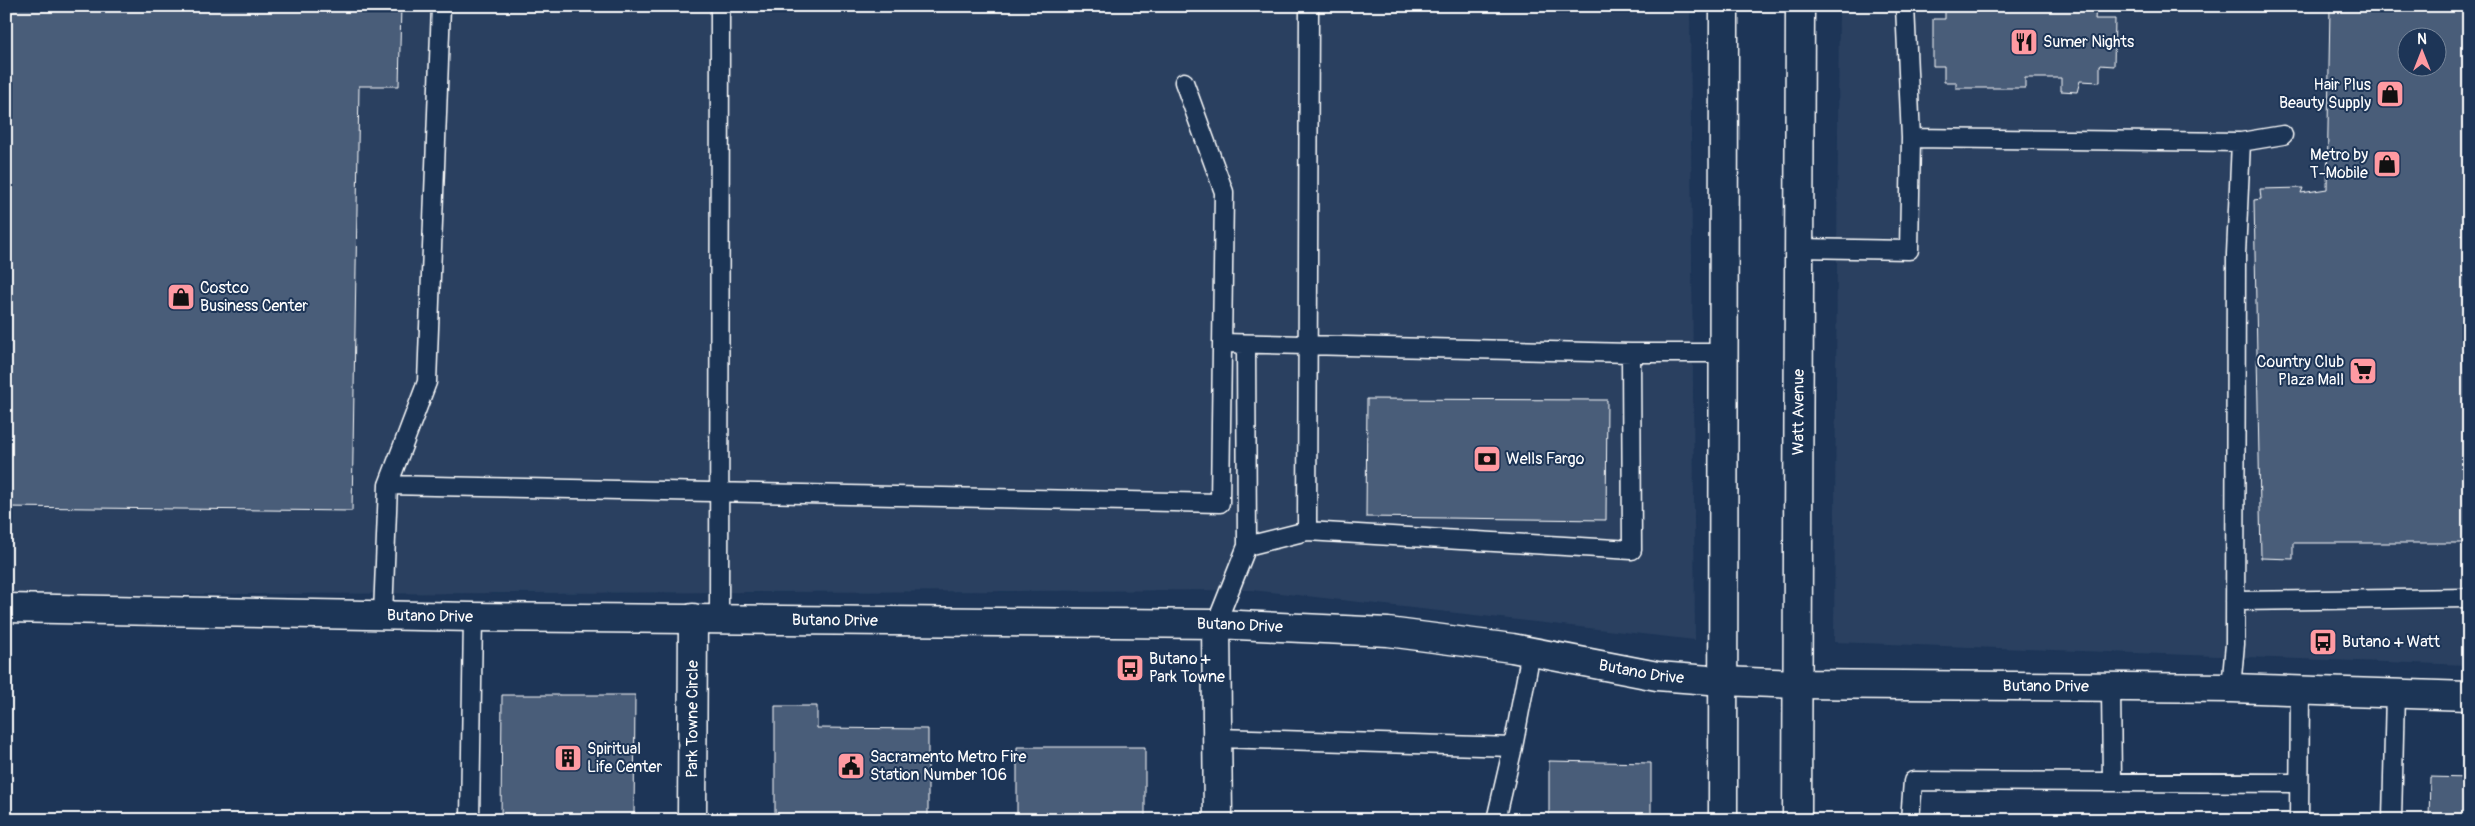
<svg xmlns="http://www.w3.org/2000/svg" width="2475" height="826" viewBox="0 0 2475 826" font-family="Pangolin,sans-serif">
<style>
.built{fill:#2a4161;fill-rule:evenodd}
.building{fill:#4a5d79;stroke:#fff;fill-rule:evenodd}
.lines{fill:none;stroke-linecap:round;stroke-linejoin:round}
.lane-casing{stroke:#fff;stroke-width:21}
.street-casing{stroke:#fff;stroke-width:31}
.secondary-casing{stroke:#fff;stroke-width:31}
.primary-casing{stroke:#fff;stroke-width:31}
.lane{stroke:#1d3557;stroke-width:18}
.street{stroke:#1d3557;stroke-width:28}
.secondary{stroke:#1d3557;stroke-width:28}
.primary{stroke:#1d3557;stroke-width:28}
.labels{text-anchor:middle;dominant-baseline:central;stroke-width:4;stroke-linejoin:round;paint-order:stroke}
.poi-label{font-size:16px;fill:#fff;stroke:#1d3557;text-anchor:start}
.street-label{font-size:16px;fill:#fff;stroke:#1d3557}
</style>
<rect width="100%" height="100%" fill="#1d3557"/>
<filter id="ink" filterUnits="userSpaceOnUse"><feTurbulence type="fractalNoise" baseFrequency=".02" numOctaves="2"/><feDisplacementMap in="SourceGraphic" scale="10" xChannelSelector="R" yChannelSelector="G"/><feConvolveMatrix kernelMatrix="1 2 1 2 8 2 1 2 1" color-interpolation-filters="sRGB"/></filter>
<g filter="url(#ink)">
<path class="built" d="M 6,6 L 1690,6 L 1695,640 L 1252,590 L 6,595 Z
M 1839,6 L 2469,6 L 2469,665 L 1834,642 ZM 2408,38 L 2438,38 L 2438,68 L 2408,68 Z"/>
<path class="building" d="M 6,6 L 401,6 L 399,86 L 359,86 L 352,511 L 6,507 Z
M 1945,6 L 2096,6 L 2095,19 L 2115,19 L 2114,66 L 2100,65 L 2100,82 L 2080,81 L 2077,92 L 2061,91 L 2061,78 L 2025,78 L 2025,88 L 1956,88 L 1956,82 L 1944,82 L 1944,66 L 1933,66 L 1933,19 L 1945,19 Z
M 2330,6 L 2469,6 L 2469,543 L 2293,543 L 2293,559 L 2261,558 L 2254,200 L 2261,199 L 2260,189 L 2303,188 L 2301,193 L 2327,189 ZM 2408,38 L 2438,38 L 2438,68 L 2408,68 Z
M 1367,399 L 1607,400 L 1606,520 L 1366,517 Z
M 502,695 L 635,695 L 634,820 L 501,820 Z
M 775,706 L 817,706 L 817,728 L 928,729 L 928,820 L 775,820 Z
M 1017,747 L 1145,747 L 1145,820 L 1017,820 Z
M 1549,761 L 1651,763 L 1651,820 L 1549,820 Z
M 2430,777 L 2469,778 L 2469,820 L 2429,820 Z"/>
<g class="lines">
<defs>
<path id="lane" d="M 1911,138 L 2241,142
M 1799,248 L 1909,250 L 1911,138 L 1905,6
M 1222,343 L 1631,353 L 1724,353
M 1246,344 L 1247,546
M 388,485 L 427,382 L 441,6
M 1307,531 L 1309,6
M 2235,601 L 2469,598
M 383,615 L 388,485 L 1220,503 L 1224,192 L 1184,82
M 719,618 L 720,6
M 1216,624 L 1247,546 L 1307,531 L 1632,550 L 1631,353
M 2111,688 L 2112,782
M 2231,688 L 2235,644 L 2236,254 L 2241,142 L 2283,135
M 1217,738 L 1513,747
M 470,820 L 473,617
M 1496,820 L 1513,747 L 1531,652
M 1910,820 L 1913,781 L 2299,783
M 2299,820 L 2300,692
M 2392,820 L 2395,693"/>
<g id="street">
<path d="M 1216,624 L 1218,820"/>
<path id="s1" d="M 692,820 L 693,618"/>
</g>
<g id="secondary">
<path id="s2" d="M 6,608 L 473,617 L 1216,624 L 1388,632 L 1512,648 L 1657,676 L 1723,681 L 1797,684 L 2231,688 L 2469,696"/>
</g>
<g id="primary">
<path d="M 1723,820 L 1724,6"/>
<path id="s3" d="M 1797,820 L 1800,6"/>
</g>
</defs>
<use href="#lane" class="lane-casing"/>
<use href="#street" class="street-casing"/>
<use href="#secondary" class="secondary-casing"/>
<use href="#primary" class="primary-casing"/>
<use href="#lane" class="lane"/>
<use href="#street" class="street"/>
<use href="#secondary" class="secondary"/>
<use href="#primary" class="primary"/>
</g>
</g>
<defs>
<symbol id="restaurant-square" viewBox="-11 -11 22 22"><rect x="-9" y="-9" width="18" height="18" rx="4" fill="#ff9aa2" stroke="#1d3557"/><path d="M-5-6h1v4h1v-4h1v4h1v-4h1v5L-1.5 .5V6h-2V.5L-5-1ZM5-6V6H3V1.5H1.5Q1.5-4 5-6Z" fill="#111"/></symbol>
<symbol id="shop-square" viewBox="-11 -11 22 22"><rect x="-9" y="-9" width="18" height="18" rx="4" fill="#ff9aa2" stroke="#1d3557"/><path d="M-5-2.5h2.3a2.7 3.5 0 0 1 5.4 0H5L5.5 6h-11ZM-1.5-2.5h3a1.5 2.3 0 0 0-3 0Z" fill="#111"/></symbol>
<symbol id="supermarket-square" viewBox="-11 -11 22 22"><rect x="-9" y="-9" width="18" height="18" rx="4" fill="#ff9aa2" stroke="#1d3557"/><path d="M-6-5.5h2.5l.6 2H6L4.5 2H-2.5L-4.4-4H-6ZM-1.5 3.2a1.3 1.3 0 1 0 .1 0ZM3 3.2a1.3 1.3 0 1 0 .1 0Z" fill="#111"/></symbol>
<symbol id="bank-square" viewBox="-11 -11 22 22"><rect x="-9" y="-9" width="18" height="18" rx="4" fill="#ff9aa2" stroke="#1d3557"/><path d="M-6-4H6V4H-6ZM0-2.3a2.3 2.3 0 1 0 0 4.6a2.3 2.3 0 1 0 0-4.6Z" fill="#111"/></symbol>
<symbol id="bus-square" viewBox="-11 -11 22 22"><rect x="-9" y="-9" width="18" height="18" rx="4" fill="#ff9aa2" stroke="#1d3557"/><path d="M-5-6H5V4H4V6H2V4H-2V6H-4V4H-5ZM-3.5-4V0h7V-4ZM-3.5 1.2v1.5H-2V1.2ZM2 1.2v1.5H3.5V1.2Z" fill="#111"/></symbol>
<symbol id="building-square" viewBox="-11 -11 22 22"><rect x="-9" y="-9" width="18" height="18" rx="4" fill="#ff9aa2" stroke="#1d3557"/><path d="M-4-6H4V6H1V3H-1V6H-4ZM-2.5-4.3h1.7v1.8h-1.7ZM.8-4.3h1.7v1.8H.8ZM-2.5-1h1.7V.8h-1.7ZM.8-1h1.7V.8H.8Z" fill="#111"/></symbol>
<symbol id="civic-square" viewBox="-11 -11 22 22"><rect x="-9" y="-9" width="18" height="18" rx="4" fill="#ff9aa2" stroke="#1d3557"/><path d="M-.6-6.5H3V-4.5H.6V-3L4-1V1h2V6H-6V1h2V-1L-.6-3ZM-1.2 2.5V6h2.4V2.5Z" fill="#111"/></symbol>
</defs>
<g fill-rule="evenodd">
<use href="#restaurant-square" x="2008" y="26" width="32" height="32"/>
<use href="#shop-square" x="2374" y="78" width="32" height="32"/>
<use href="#shop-square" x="2371" y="148" width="32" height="32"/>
<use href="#shop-square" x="165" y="281" width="32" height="32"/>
<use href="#supermarket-square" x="2347" y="355" width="32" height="32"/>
<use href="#bank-square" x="1471" y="443" width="32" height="32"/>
<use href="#bus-square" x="2307" y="626" width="32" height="32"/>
<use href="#bus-square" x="1114" y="652" width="32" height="32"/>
<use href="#building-square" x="552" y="742" width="32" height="32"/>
<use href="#civic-square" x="835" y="750" width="32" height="32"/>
</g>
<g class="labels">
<g class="poi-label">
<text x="2043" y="42">Sumer Nights</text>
<text x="2371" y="85" text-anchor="end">Hair Plus<tspan x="2371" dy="18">Beauty Supply</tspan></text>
<text x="2368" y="155" text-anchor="end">Metro by<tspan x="2368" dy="18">T-Mobile</tspan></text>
<text x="200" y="288">Costco<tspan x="200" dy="18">Business Center</tspan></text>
<text x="2344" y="362" text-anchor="end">Country Club<tspan x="2344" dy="18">Plaza Mall</tspan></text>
<text x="1506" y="459">Wells Fargo</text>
<text x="2342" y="642">Butano + Watt</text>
<text x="1149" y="659">Butano +<tspan x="1149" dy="18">Park Towne</tspan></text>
<text x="587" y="749">Spiritual<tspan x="587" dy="18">Life Center</tspan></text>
<text x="870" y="757">Sacramento Metro Fire<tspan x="870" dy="18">Station Number 106</tspan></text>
</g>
<g class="street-label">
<text stroke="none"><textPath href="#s3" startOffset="408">Watt Avenue</textPath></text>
<text stroke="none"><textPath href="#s2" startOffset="424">Butano Drive</textPath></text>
<text stroke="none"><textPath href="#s2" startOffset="829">Butano Drive</textPath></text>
<text stroke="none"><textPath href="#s2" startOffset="1234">Butano Drive</textPath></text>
<text stroke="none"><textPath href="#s2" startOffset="1639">Butano Drive</textPath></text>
<text stroke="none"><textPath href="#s2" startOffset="2044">Butano Drive</textPath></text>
<text stroke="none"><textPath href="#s1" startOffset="101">Park Towne Circle</textPath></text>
</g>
</g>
<rect width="2475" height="826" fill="none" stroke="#1d3557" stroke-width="25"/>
<rect x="12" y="12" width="2450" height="801" fill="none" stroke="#fff" stroke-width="2" filter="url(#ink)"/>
<g transform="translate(2422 52)"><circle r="24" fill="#1d3557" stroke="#77869a"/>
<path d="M0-4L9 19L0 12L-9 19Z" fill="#ff9aa2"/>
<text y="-8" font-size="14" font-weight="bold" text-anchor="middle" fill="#ffffff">N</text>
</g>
</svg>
